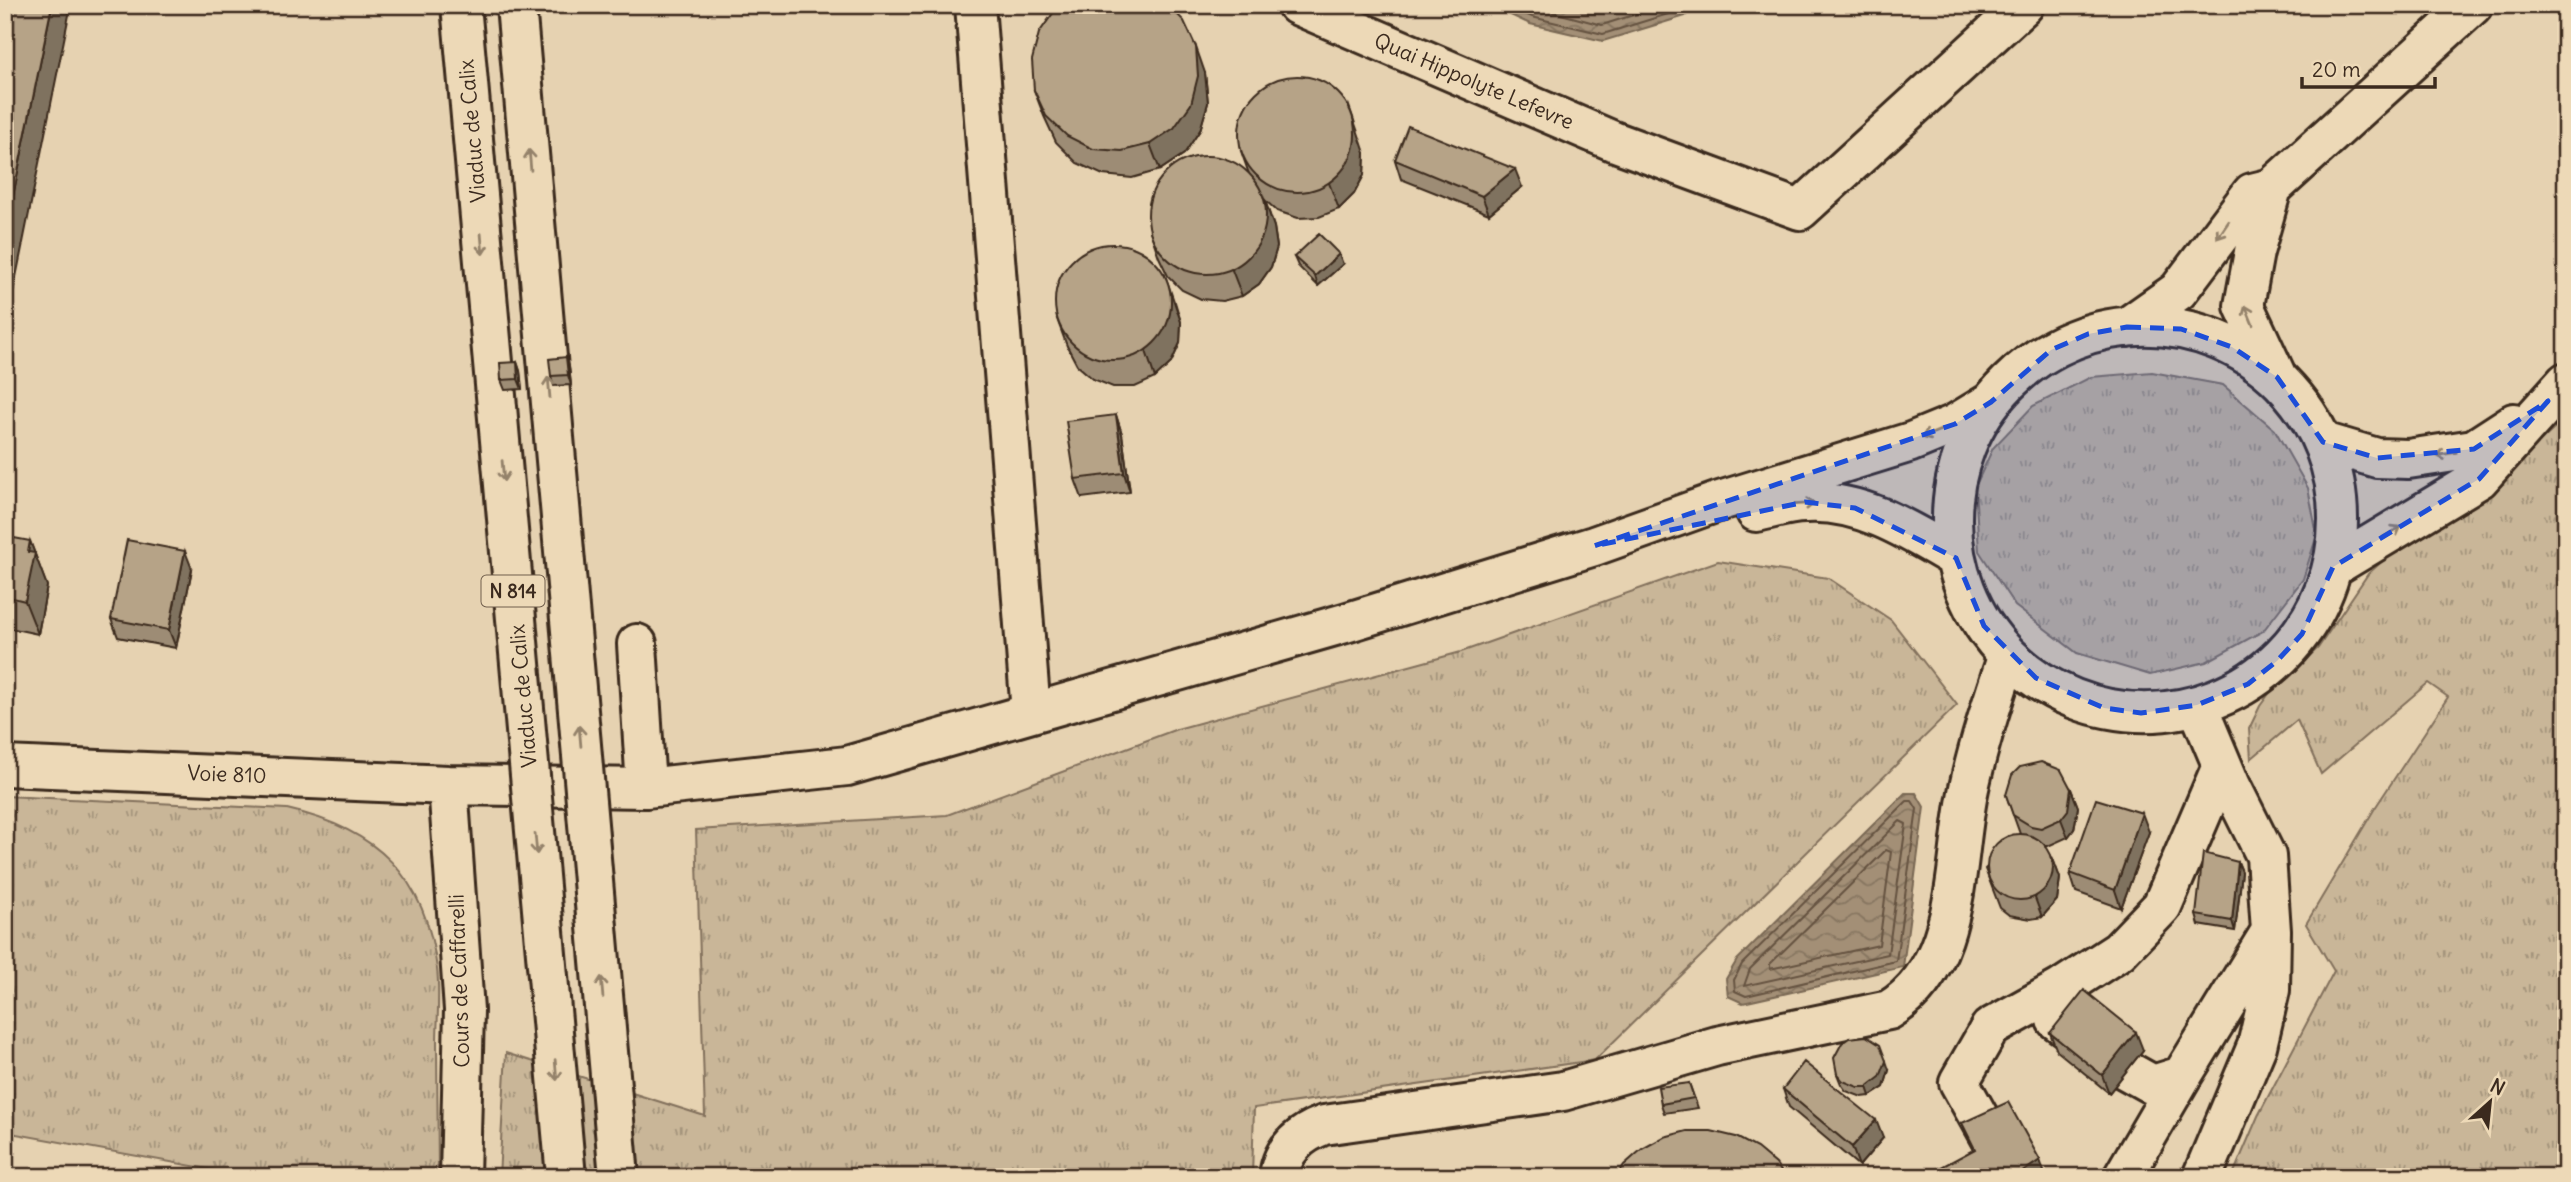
<svg xmlns="http://www.w3.org/2000/svg" width="2571" height="1182" viewBox="0 0 2571 1182" font-family="Delius,sans-serif">
<style>
.grass{fill:url(#grass-tufts);stroke:#82705b;stroke-width:2}
.water{fill:url(#water-waves);stroke:#796753;stroke-width:2}
.lines{fill:none;stroke-linecap:round;stroke-linejoin:round}
.shore{stroke:#655241;stroke-width:2}
.minor-casing{stroke:#3b2a1e;stroke-width:44}
.minor{stroke:#edd9b7;stroke-width:38}
.highway-bridge-casing{stroke:#3b2a1e;stroke-width:44;stroke-linecap:butt}
.highway-bridge{stroke:#edd9b7;stroke-width:38}
.wall{fill:#9d8c74;stroke:#3b2a1e;stroke-width:2}
.shaded-wall{fill:#7f725e;stroke:#3b2a1e;stroke-width:2}
.building{fill:#b6a387;stroke:#3b2a1e;stroke-width:2}
.oneway{stroke:#94826a}
.marked{fill:#1d4ed8;fill-opacity:0.2;stroke:#1d4ed8;stroke-width:5;stroke-dasharray:14 9;stroke-linejoin:round}
.labels{text-anchor:middle;dominant-baseline:central;stroke-width:6;stroke-linejoin:round;paint-order:stroke}
.shield{fill:#edd9b7;stroke:#705e4c;stroke-width:2}
.shield-label{font-size:19px;font-weight:bold;fill:#3b2a1e}
.street-label{font-size:21px;fill:#3b2a1e;stroke:#edd9b7}
</style>
<defs>
<pattern id="grass-tufts" width="24" height="20" patternUnits="userSpaceOnUse" patternTransform="scale(1.75)"><rect width="24" height="20" fill="#c9b698"/><path d="M3 7l-1-3M5 7V3M7 7l1-3M15 17l-1-3M17 17v-4M19 17l1-3" fill="none" stroke="#a4947b"/></pattern>
<pattern id="water-waves" width="16" height="10" patternUnits="userSpaceOnUse" patternTransform="scale(1.75)"><rect width="16" height="10" fill="#a38f76"/><path d="M0 5q4-4 8 0t8 0" fill="none" stroke="#867560"/></pattern>
</defs>
<rect width="100%" height="100%" fill="#e6d2b1"/>
<filter id="ink" filterUnits="userSpaceOnUse"><feTurbulence type="fractalNoise" baseFrequency=".0143" numOctaves="2"/><feDisplacementMap in="SourceGraphic" scale="14" xChannelSelector="R" yChannelSelector="G"/><feConvolveMatrix kernelMatrix="1 2 1 2 8 2 1 2 1" color-interpolation-filters="sRGB"/></filter>
<g filter="url(#ink)">
<path class="grass" d="M 2152,372 L 2223,385 L 2275,430 L 2308,488 L 2317,535 L 2303,579 L 2263,631 L 2206,662 L 2150,675 L 2077,653 L 2015,606 L 1979,551 L 1975,487 L 1993,448 L 2033,406 L 2091,377 Z
M 2566,418 L 2566,1177 L 2232,1177 L 2258,1116 L 2334,971 L 2306,924 L 2375,808 L 2448,697 L 2428,683 L 2321,774 L 2297,720 L 2251,759 L 2249,729 L 2260,706 L 2271,691 L 2318,648 L 2368,574 L 2388,556 L 2488,490 Z
M 1718,561 L 1828,578 L 1891,620 L 1957,705 L 1595,1060 L 1254,1108 L 1252,1177 L 499,1177 L 506,1053 L 705,1116 L 696,830 L 947,815 L 1177,729 L 1461,652 Z
M 5,796 L 287,809 C 376,829 426,876 437,969 C 440,993 437,1020 437,1044 C 437,1088 438,1132 438,1177 L 253,1177 L 5,1132 Z"/>
<path class="water" d="M 1489,5 L 1696,5 L 1685,16 L 1603,41 L 1530,24 Z
M 1905,793 L 1916,793 L 1924,807 L 1903,967 L 1743,1003 L 1728,996 L 1726,979 L 1737,960 Z"/>
<g class="lines">
<path class="shore" d="M 1506,5 L 1532,17 L 1603,34 L 1681,10 L 1686,5
M 1527,5 L 1602,25 L 1665,5
M 1907,801 L 1912,801 L 1917,809 L 1896,961 L 1746,996 L 1735,991 L 1734,980 L 1742,964 Z
M 1900,821 L 1906,824 L 1888,954 L 1744,986 L 1750,969 Z
M 1886,850 L 1891,852 L 1879,945 L 1770,969 L 1770,964 Z"/>
<defs>
<path id="minor" d="M 975,5 L 1031,713
M 1297,5 L 1613,141 L 1800,210 L 2024,5
M 2272,188 L 2254,252 L 2244,306 L 2277,377
M1952 519a193 193 0 1 1 386 0a193 193 0 1 1-386 0Z
M 2127,327 L 2178,291 L 2252,193 L 2272,188 L 2473,5
M 2323,442 L 2377,458 L 2408,459 L 2474,449 L 2514,423
M 1756,512 C 1772,509 1789,503 1805,503 C 1860,499 1910,531 1956,558
M 2333,567 L 2479,479 L 2566,382
M 637,644 L 646,788
M 2197,705 L 2231,786 L 2266,856 L 2271,931 L 2270,990 L 2257,1046 L 2202,1177
M 5,766 L 448,785 L 646,788 L 847,766 L 1345,623 L 1594,546 L 1720,501 L 1911,442 L 1955,424 L 1991,402
M 2222,766 L 2162,906 L 2119,951 L 2062,988 L 2056,1020 L 2117,1065 L 2153,1085 L 2182,1076 L 2271,931
M 448,785 L 464,1010 L 460,1177
M 1279,1177 C 1282,1149 1300,1134 1324,1125 L 1563,1091 L 1717,1046 L 1889,1010 C 1963,965 1953,862 1969,788 C 1979,742 1993,699 2008,655
M 2012,1177 L 1959,1082 L 1990,1028 L 2062,988
M 2123,1177 L 2182,1076"/>
</defs>
<use href="#minor" class="minor-casing"/>
<use href="#minor" class="minor"/>
<defs>
<path id="highway-bridge" d="M 461,5 L 566,1177
M 516,5 L 619,1177"/>
</defs>
<use href="#highway-bridge" class="highway-bridge-casing"/>
<use href="#highway-bridge" class="highway-bridge"/>
</g>
<path class="wall" d="M 5,5 L 10,307 L 5,306 Z
M 1205,73 L 1208,103 L 1200,130 L 1184,154 L 1160,170 L 1132,178 L 1103,175 L 1077,163 L 1056,142 L 1044,116 L 1034,90 Z
M 1241,151 L 1365,153 L 1364,175 L 1354,194 L 1339,209 L 1319,217 L 1298,218 L 1277,211 L 1265,200 L 1274,227 L 1277,247 L 1271,267 L 1259,284 L 1242,296 L 1222,301 L 1201,299 L 1182,290 L 1168,276 L 1159,257 L 1150,231 L 1249,174 Z
M 1395,160 L 1522,187 L 1489,214 L 1401,179 Z
M 1294,257 L 1343,264 L 1318,286 L 1298,266 Z
M 1175,302 L 1181,322 L 1180,343 L 1171,363 L 1155,378 L 1135,387 L 1113,387 L 1093,379 L 1077,365 L 1067,346 L 1057,319 Z
M 566,357 L 569,367 L 571,385 L 554,386 L 551,376 Z
M 517,362 L 520,371 L 522,389 L 505,390 L 501,380 Z
M 1116,415 L 1122,434 L 1130,492 L 1082,498 L 1075,479 Z
M 30,541 L 47,586 L 38,634 L 5,627 L 5,548 L 13,549 Z
M 192,569 L 176,648 L 118,637 L 111,619 Z
M 2071,789 L 2078,807 L 2074,829 L 2068,837 L 2048,846 L 2045,846 L 2053,859 L 2060,878 L 2057,900 L 2042,917 L 2031,919 L 2009,915 L 2000,908 L 1985,869 L 2020,834 L 2006,795 Z
M 2149,832 L 2121,908 L 2076,892 L 2070,873 Z
M 2238,862 L 2242,872 L 2235,931 L 2199,925 L 2196,915 Z
M 2050,1033 L 2143,1050 L 2109,1093 L 2057,1051 Z
M 1889,1070 L 1884,1087 L 1870,1096 L 1862,1097 L 1846,1091 L 1841,1084 L 1837,1074 Z
M 1689,1083 L 1698,1108 L 1664,1113 L 1661,1104 Z
M 1783,1089 L 1883,1138 L 1859,1166 L 1789,1107 Z
M 1962,1123 L 2046,1177 L 1973,1150 Z"/>
<path class="shaded-wall" d="M 52,5 L 71,5 L 10,307 L 5,295 L 5,235 Z
M 1196,47 L 1205,73 L 1208,103 L 1200,130 L 1184,154 L 1160,170 L 1150,144 Z
M 1349,106 L 1365,153 L 1364,175 L 1354,194 L 1339,209 L 1329,183 Z
M 1515,169 L 1522,187 L 1489,214 L 1482,196 Z
M 1265,201 L 1274,227 L 1277,247 L 1271,267 L 1259,284 L 1242,296 L 1232,270 Z
M 1339,254 L 1343,264 L 1318,286 L 1315,276 Z
M 1165,275 L 1181,322 L 1180,343 L 1171,363 L 1155,378 L 1146,351 Z
M 566,357 L 569,367 L 571,385 L 568,375 Z
M 517,362 L 520,371 L 522,389 L 518,379 Z
M 1116,415 L 1122,434 L 1130,492 L 1124,473 Z
M 30,541 L 47,586 L 38,634 L 25,601 L 28,552 Z
M 185,551 L 192,569 L 176,648 L 169,630 Z
M 2071,789 L 2078,807 L 2074,829 L 2068,837 L 2061,819 Z
M 2142,813 L 2149,832 L 2121,908 L 2115,890 Z
M 2053,859 L 2060,878 L 2057,900 L 2042,917 L 2035,898 Z
M 2238,862 L 2242,872 L 2235,931 L 2232,921 Z
M 2136,1032 L 2143,1050 L 2109,1093 L 2102,1075 Z
M 1886,1061 L 1889,1070 L 1884,1087 L 1870,1096 L 1867,1087 Z
M 1876,1120 L 1883,1138 L 1859,1166 L 1852,1147 Z
M 2040,1160 L 2046,1177 L 2015,1177 Z"/>
<path class="building" d="M 5,5 L 52,5 L 5,235 Z
M 1061,5 L 1168,5 L 1184,21 L 1196,47 L 1198,76 L 1191,104 L 1174,128 L 1150,144 L 1122,151 L 1093,149 L 1067,136 L 1046,116 L 1034,90 L 1032,60 L 1039,33 L 1056,9 Z
M1239 134a58 58 0 1 1 116 0a58 58 0 1 1-116 0Z
M 1408,126 L 1515,169 L 1482,196 L 1395,160 Z
M1148 215a59 59 0 1 1 118 0a59 59 0 1 1-118 0Z
M 1319,234 L 1339,254 L 1315,276 L 1294,257 Z
M1055 302a58 58 0 1 1 116 0a58 58 0 1 1-116 0Z
M 566,357 L 568,375 L 551,376 L 549,359 Z
M 517,362 L 518,379 L 501,380 L 500,363 Z
M 1116,415 L 1124,473 L 1075,479 L 1066,421 Z
M 14,538 L 30,541 L 28,552 L 35,553 L 25,601 L 5,596 L 5,548 L 13,549 Z
M 127,540 L 185,551 L 169,630 L 111,619 Z
M 2041,762 L 2061,770 L 2071,789 L 2068,810 L 2061,819 L 2041,828 L 2031,826 L 2013,815 L 2006,795 L 2012,775 L 2020,767 Z
M 2096,799 L 2142,813 L 2115,890 L 2070,873 Z
M1987 867a33 33 0 1 1 66 0a33 33 0 1 1-66 0Z
M 2203,853 L 2238,862 L 2232,921 L 2196,915 Z
M 2084,990 L 2136,1032 L 2102,1075 L 2050,1033 Z
M 1866,1036 L 1880,1045 L 1886,1061 L 1880,1077 L 1867,1087 L 1858,1087 L 1843,1081 L 1837,1074 L 1834,1058 L 1842,1043 L 1849,1038 Z
M 1804,1062 L 1876,1120 L 1852,1147 L 1783,1089 Z
M 1689,1083 L 1694,1098 L 1661,1104 L 1658,1087 Z
M 2008,1102 L 2040,1160 L 2015,1177 L 1931,1177 L 1930,1173 L 1975,1149 L 1962,1123 Z
M 1687,1131 L 1711,1131 L 1736,1137 L 1757,1148 L 1776,1164 L 1785,1177 L 1616,1177 L 1624,1165 L 1642,1149 L 1664,1137 Z"/>
<defs><path id="oneway-shaft" d="M-6 0H5M1.5-3L5.5 0L1.5 3" fill="none" stroke-width="1.6" stroke-linecap="round" stroke-linejoin="round" transform="scale(1.75)"/></defs>
<g class="oneway">
<use href="#oneway-shaft" transform="translate(530 160) rotate(-95)"/>
<use href="#oneway-shaft" transform="translate(2223 230) rotate(124)"/>
<use href="#oneway-shaft" transform="translate(482 244) rotate(85)"/>
<use href="#oneway-shaft" transform="translate(2249 315) rotate(-112)"/>
<use href="#oneway-shaft" transform="translate(549 387) rotate(-95)"/>
<use href="#oneway-shaft" transform="translate(1931 434) rotate(158)"/>
<use href="#oneway-shaft" transform="translate(2446 454) rotate(171)"/>
<use href="#oneway-shaft" transform="translate(503 471) rotate(85)"/>
<use href="#oneway-shaft" transform="translate(1804 504) rotate(-3)"/>
<use href="#oneway-shaft" transform="translate(2392 532) rotate(-30)"/>
<use href="#oneway-shaft" transform="translate(580 736) rotate(-95)"/>
<use href="#oneway-shaft" transform="translate(536 844) rotate(85)"/>
<use href="#oneway-shaft" transform="translate(602 987) rotate(-95)"/>
<use href="#oneway-shaft" transform="translate(556 1070) rotate(85)"/>
</g>
</g>
<path class="marked" d="M 2127,327 L 2181,329 L 2232,347 L 2277,377 L 2323,442 L 2377,458 L 2474,449 L 2548,401 L 2479,479 L 2333,567 L 2302,634 L 2277,661 L 2248,684 L 2197,705 L 2141,713 L 2104,708 L 2036,678 L 1984,626 L 1956,558 L 1855,508 L 1805,502 L 1594,546 L 1955,424 L 1991,402 L 2051,350 L 2088,334 Z"/>
<g class="labels">
<rect class="shield" x="481.5" y="575.5" width="63" height="31" rx="5"/>
<g class="shield-label">
<text x="513" y="591">N 814</text>
</g>
<g class="street-label">
<text transform="translate(1474 81) rotate(23)">Quai Hippolyte Lefevre</text>
<text transform="translate(472 131) rotate(-95)">Viaduc de Calix</text>
<text transform="translate(523 696) rotate(-95)">Viaduc de Calix</text>
<text transform="translate(227 774) rotate(2)">Voie 810</text>
<text transform="translate(459 981) rotate(-92)">Cours de Caffarelli</text>
</g>
</g>
<rect width="2571" height="1182" fill="none" stroke="#edd9b7" stroke-width="28"/>
<rect x="14" y="14" width="2543" height="1154" fill="none" stroke="#3b2a1e" stroke-width="2.5" filter="url(#ink)"/>
<g transform="translate(2490 1102) rotate(27)" stroke="#edd9b7" stroke-width="5" paint-order="stroke">
<path d="M0-5L12 26L0 18L-12 26Z" fill="#3b2a1e"/>
<text y="-10" font-size="19" font-weight="bold" text-anchor="middle" fill="#3b2a1e">N</text>
</g>
<path d="M2302 77v10h133v-10" fill="none" stroke="#3b2a1e" stroke-width="3.5"/>
<text x="2312" y="77" font-size="21" fill="#3b2a1e" stroke="#edd9b7" stroke-width="5" paint-order="stroke">20 m</text>
</svg>
